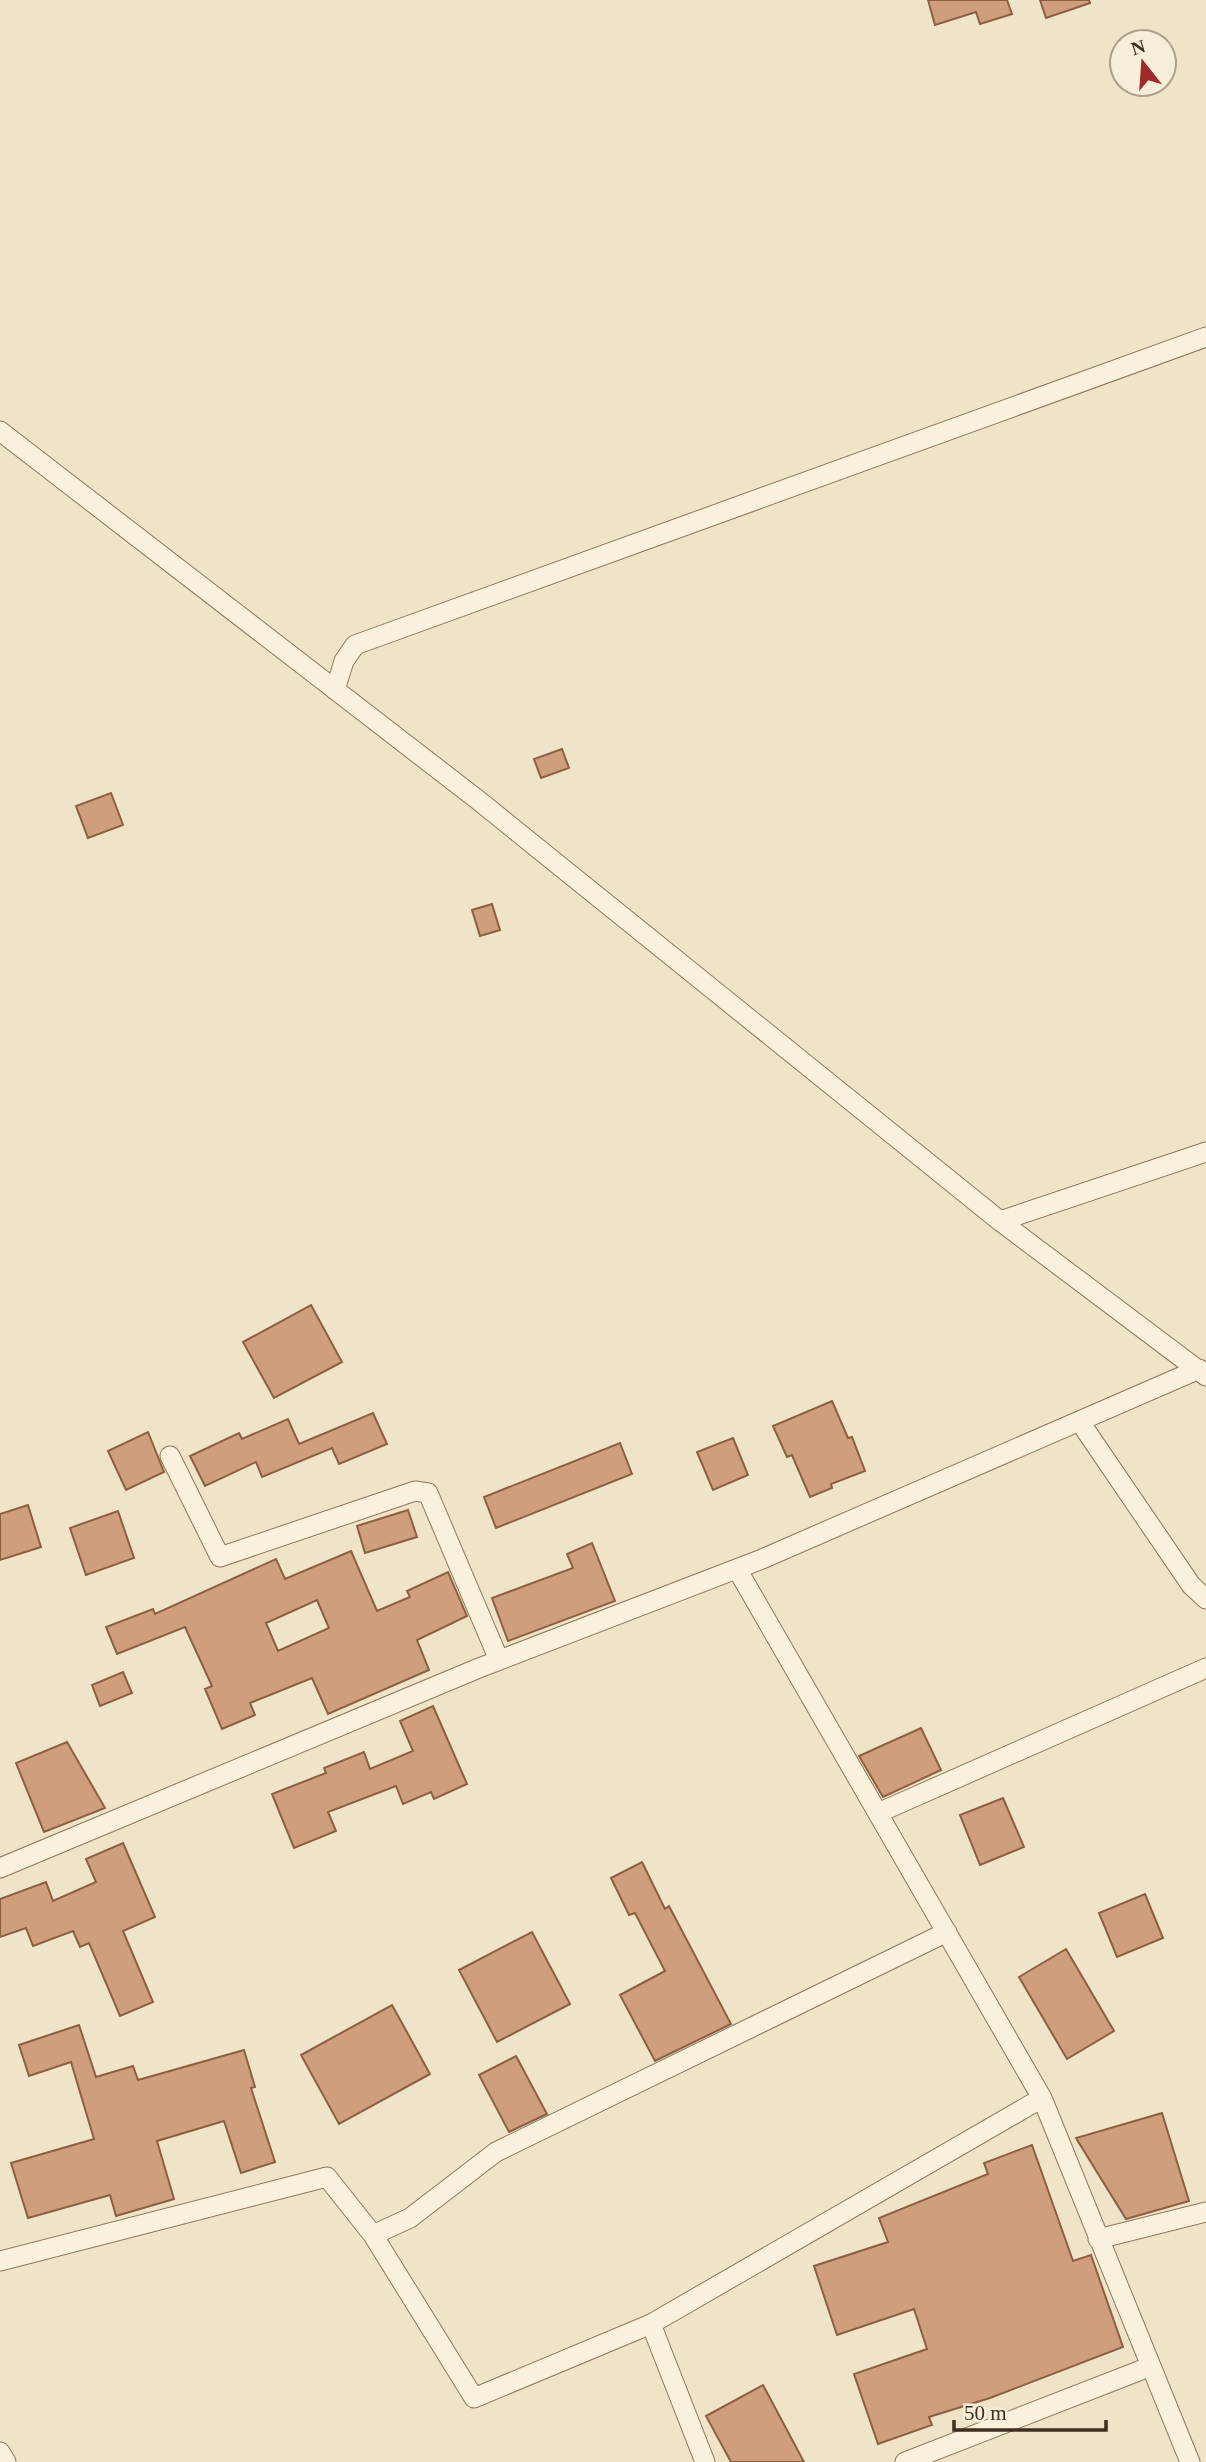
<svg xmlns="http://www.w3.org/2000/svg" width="1206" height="2462" viewBox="0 0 1206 2462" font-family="'Times New Roman',serif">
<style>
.building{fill:#cf9f7d;stroke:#8d5f41;stroke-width:2;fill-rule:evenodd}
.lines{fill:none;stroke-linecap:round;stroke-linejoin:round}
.minor-casing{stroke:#8d765c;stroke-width:21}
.minor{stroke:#faf1dc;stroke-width:19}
</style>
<rect width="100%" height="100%" fill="#f0e4c8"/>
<path class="building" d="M 928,0 L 1007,0 L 1012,14 L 980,24 L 976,12 L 935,25 Z
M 1040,0 L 1089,0 L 1090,3 L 1046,18 Z
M 562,749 L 569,768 L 541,778 L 534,759 Z
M 111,793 L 123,825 L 88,838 L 76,806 Z
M 492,904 L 500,930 L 480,936 L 472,910 Z
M 311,1305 L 342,1362 L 274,1398 L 243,1342 Z
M 832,1401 L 848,1438 L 852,1437 L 865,1471 L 831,1484 L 832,1488 L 810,1497 L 792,1455 L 787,1457 L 773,1426 Z
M 373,1413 L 387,1444 L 339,1464 L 332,1448 L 262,1477 L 256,1462 L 205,1486 L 190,1456 L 239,1433 L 242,1439 L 288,1419 L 299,1444 Z
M 148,1432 L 164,1472 L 126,1490 L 108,1451 Z
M 733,1438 L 748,1475 L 713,1490 L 697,1452 Z
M 620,1443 L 632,1474 L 496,1528 L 484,1497 Z
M 28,1505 L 41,1547 L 0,1560 L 0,1514 Z
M 408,1510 L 417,1537 L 365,1553 L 357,1526 Z
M 118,1511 L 134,1558 L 86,1575 L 70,1528 Z
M 592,1543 L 615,1601 L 508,1641 L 492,1598 L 573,1568 L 567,1554 Z
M 351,1551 L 377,1611 L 410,1597 L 407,1591 L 448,1572 L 467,1616 L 417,1640 L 429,1670 L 328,1714 L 312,1678 L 250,1703 L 255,1715 L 222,1729 L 205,1689 L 212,1686 L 185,1627 L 117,1654 L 106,1627 L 153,1609 L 155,1614 L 276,1559 L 285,1579 ZM 317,1600 L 329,1628 L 278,1651 L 266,1623 Z
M 123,1672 L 132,1693 L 100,1706 L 92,1685 Z
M 433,1706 L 467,1784 L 434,1799 L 431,1792 L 403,1804 L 396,1786 L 328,1812 L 336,1831 L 294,1848 L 272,1794 L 326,1773 L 324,1768 L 364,1752 L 370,1769 L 413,1751 L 400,1721 Z
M 921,1728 L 941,1770 L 883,1797 L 859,1756 Z
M 67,1742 L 105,1808 L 44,1832 L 16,1763 Z
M 1003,1798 L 1024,1847 L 980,1865 L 960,1815 Z
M 123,1843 L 155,1917 L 123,1931 L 153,2002 L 120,2016 L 89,1943 L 80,1947 L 73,1931 L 33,1946 L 26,1928 L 0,1937 L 0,1899 L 46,1882 L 53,1901 L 96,1882 L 86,1859 Z
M 642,1862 L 665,1909 L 669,1906 L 731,2024 L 655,2061 L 620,1995 L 665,1971 L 635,1913 L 629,1915 L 611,1878 Z
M 1145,1894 L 1163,1938 L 1117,1957 L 1099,1913 Z
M 532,1932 L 570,2004 L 497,2042 L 459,1970 Z
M 1066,1949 L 1114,2031 L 1067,2059 L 1019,1977 Z
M 392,2005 L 430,2074 L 339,2124 L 301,2055 Z
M 79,2025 L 96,2077 L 133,2066 L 138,2080 L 244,2050 L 255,2087 L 251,2088 L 275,2162 L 241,2173 L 224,2121 L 157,2141 L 174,2199 L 116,2216 L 110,2195 L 28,2218 L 11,2163 L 94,2139 L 71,2062 L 29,2076 L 19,2045 Z
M 516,2056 L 547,2114 L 509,2132 L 479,2075 Z
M 1162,2113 L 1189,2201 L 1126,2219 L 1076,2138 Z
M 1032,2145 L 1073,2261 L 1091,2255 L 1123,2347 L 990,2398 L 929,2417 L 932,2425 L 878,2444 L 854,2374 L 927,2349 L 914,2309 L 837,2335 L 814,2266 L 888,2242 L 879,2218 L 988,2174 L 984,2163 Z
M 763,2385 L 804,2462 L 731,2462 L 706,2416 Z"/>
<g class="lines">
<defs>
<path id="minor" d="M 0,431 L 478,800 L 1000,1221 L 1206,1376
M 335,690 L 344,661 L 355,645 L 1206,337
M 1000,1221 L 1206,1152
M 1080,1422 L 1191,1585 L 1206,1599
M 170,1456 L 220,1557 L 415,1491 L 428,1493 L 499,1660
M 737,1569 L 1042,2098 L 1190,2462
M 878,1813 L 1206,1668
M 0,1868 L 479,1668 L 762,1559 L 1199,1369
M 373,2235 L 474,2398 L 651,2324
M 1098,2239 L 1206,2212
M 0,2261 L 327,2177 L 373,2235 L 410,2218 L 496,2152 L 947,1932
M 0,2452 L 6,2462
M 705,2462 L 651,2324 L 1042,2098
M 905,2462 L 1149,2367"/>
</defs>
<use href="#minor" class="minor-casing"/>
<use href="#minor" class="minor"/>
</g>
<g transform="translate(1143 63) rotate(343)"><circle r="33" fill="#f7eed8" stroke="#ada18e" stroke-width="2"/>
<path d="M0-5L12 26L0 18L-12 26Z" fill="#9e2a2b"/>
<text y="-10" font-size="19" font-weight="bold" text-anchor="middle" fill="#3d2e20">N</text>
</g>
<path d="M954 2420v10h152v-10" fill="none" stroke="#3d2e20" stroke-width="3.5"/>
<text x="964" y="2420" font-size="21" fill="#3d2e20" stroke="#f7eed8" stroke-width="5" paint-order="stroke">50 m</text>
</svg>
